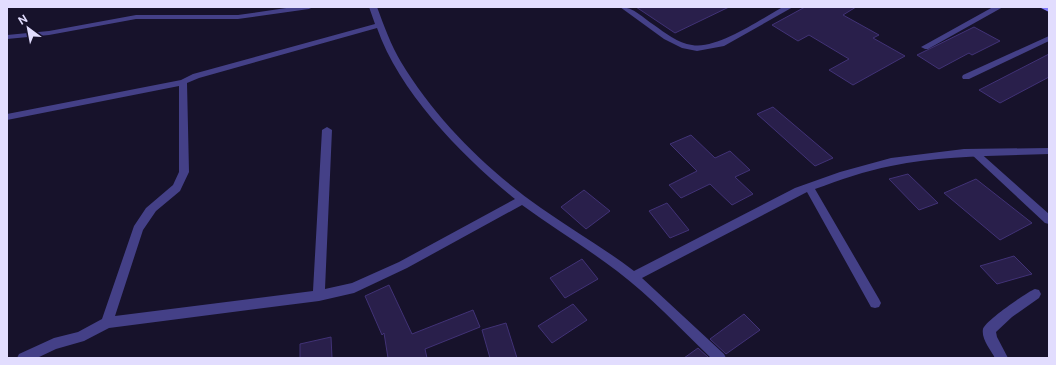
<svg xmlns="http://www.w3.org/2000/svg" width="1056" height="365" viewBox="0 0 1056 365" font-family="'Public Sans',sans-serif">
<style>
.building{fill:#291f4b;stroke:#413276}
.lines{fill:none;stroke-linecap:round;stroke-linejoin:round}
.lane{fill:#444087;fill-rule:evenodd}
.street{fill:#444087;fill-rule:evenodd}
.secondary{fill:#7f79f9;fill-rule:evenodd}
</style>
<rect width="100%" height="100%" fill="#17122b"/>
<path class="building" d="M 636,7 L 729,7 L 675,33 Z
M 805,7 L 856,7 L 843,15 L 879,35 L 873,38 L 905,56 L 853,85 L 829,70 L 849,59 L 809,35 L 798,41 L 772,25 Z
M 974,27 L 1000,41 L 972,55 L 969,53 L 939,69 L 917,55 Z
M 1049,54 L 1049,77 L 1000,103 L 979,90 Z
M 773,107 L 833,158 L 815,166 L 757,114 Z
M 691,135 L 715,158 L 730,151 L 750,170 L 735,177 L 753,194 L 732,205 L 710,184 L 681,198 L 669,185 L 697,171 L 670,144 Z
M 908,174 L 938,203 L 919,210 L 889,179 Z
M 976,179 L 1032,223 L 1000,240 L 944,193 Z
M 584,190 L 610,211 L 586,229 L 561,207 Z
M 667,203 L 689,230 L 670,238 L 649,211 Z
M 1014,256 L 1032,274 L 997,284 L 980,266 Z
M 582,259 L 598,279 L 565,298 L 550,278 Z
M 389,285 L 412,334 L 473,310 L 480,327 L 425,349 L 427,358 L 388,358 L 384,333 L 382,335 L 365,296 Z
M 573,304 L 587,320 L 552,343 L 538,326 Z
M 744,314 L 760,330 L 726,354 L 710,339 Z
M 506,323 L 517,358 L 490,358 L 482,330 Z
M 331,337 L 332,358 L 300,358 L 300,344 Z
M 698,348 L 709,358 L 684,358 Z"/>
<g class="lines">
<path class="lane" d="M 620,7 C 634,7 643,18 654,25 C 665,33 678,43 692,45 C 717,50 761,19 783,7 L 793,7 L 724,46 L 697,51 L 682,48 L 664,39 Z
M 993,7 L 1003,7 L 928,49 L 925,49 L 921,47 Z
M 974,149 L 977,150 L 1049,214 L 1049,224 L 1045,223 L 971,154 L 969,152 Z"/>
<path class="street" d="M 293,7 L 313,7 L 309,9 L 238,19 L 136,19 L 49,35 L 7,39 L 7,35 L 49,31 L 136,15 L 238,15 Z
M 369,7 L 377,7 C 384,26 391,45 401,62 C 436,120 487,170 541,208 C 572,230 604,248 634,271 L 795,188 L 840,172 L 891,158 L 964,149 L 1049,148 L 1049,154 C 996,156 943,155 891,166 C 865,171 840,180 815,189 L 879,299 L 881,303 L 879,307 L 875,308 L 871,307 L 807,192 L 642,278 L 724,354 L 726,358 L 711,358 C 680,328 651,297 617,271 C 587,248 553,228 522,205 L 407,268 L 354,293 L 319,301 L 109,328 L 84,341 L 56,349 L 37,358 L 17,358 L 19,354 L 54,338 L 78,332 L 102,319 L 134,226 L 146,208 L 173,185 L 179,172 L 179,86 L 7,120 L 7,114 L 181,80 L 193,74 L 375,24 ZM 377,28 C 399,92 463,157 515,199 L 399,262 L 352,283 L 325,289 L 332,130 L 327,127 L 322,130 L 313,291 L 115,316 L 143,230 L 156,211 L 180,191 L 189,172 L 187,83 L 199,78 Z
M 1049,36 L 1049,41 L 969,79 L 963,79 L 962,77 L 963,75 Z
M 1035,289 L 1039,290 L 1041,294 L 1039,298 L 1012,317 L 996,332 L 997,337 L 1008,358 L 995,358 C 991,350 981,339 983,329 C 985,321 1027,292 1035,289 Z"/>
<path class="secondary" d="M 1039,7 L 1049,7 L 1049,12 Z"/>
</g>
<rect width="1056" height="365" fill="none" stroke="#e2ddfe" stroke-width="16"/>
<g transform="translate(28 28) rotate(328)" stroke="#17122b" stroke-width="3" paint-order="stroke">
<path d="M0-3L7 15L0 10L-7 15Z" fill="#e2ddfe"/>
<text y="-6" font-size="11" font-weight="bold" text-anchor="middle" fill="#e2ddfe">N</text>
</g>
</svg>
